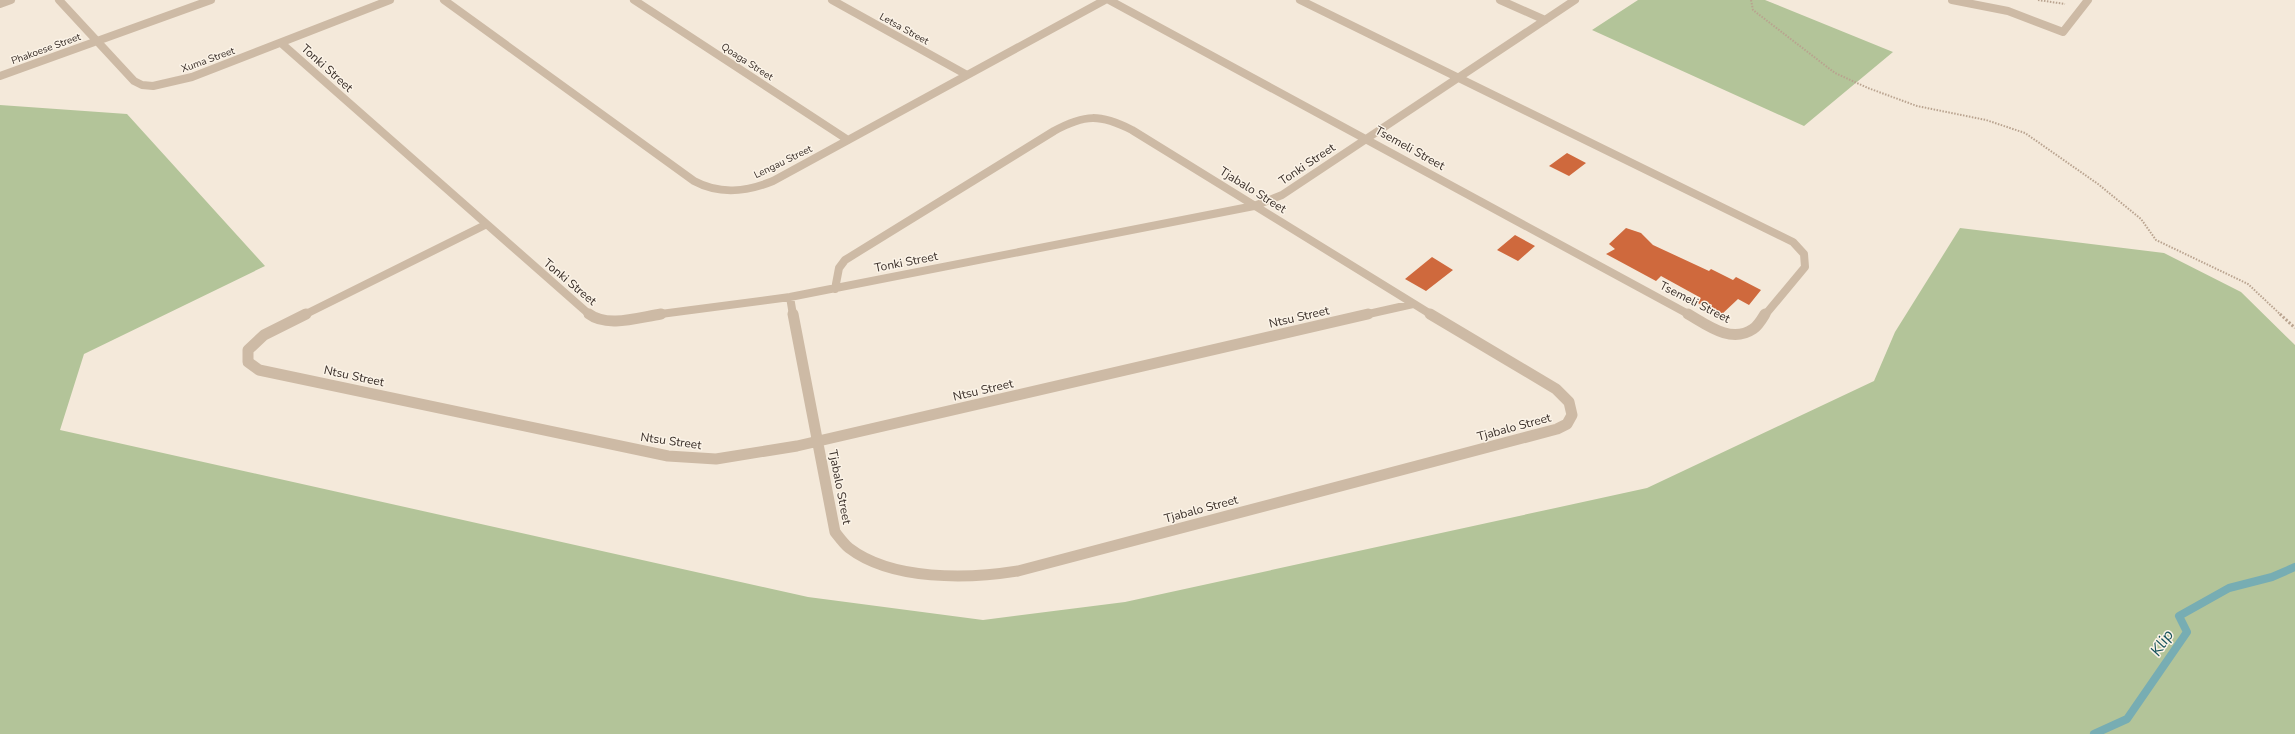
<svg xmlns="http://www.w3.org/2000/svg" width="2295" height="734" viewBox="0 0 2295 734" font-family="'Nunito Sans',sans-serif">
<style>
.green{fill:#b3c499}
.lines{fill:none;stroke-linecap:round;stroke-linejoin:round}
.stream{stroke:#77adb3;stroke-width:8}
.building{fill:#cf693d}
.path-far1{stroke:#b9a38f;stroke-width:2;stroke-dasharray:1.5 1.5;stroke-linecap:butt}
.path{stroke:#b9a38f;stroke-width:3;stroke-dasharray:2 2;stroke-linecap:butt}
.minor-far1{stroke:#cdbaa5;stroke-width:8}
.minor{stroke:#cdbaa5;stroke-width:11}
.labels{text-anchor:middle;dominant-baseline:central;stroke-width:3;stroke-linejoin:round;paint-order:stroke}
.far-street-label{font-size:10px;fill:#382d27;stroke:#fbf3e7}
.street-label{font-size:12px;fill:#382d27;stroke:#fbf3e7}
.near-water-label{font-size:16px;font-style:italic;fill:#19545d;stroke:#fbf3e7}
</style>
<rect width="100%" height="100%" fill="#f4e9da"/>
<path class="green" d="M 1638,0 L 1765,0 L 1893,52 L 1804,126 L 1592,30 Z
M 0,105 L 127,114 L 265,266 L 84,354 L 60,430 L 808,597 L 983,620 L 1125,602 L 1647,488 L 1874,381 L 1895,332 L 1960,228 L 2164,253 L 2241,292 L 2295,345 L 2295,734 L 0,734 Z"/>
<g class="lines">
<path class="stream" d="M 2094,734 L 2127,719 L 2187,632 L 2179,616 L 2229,588 L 2272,577 L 2295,567"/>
</g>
<path class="building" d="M 1567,153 L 1586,163 L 1569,176 L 1549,166 Z
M 1626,228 L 1641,233 L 1653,245 L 1709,271 L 1711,269 L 1733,280 L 1736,277 L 1761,290 L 1749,305 L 1738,299 L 1721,315 L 1696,302 L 1701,298 L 1661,276 L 1656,281 L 1606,254 L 1615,249 L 1609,244 Z
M 1515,235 L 1535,246 L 1518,261 L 1497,250 Z
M 1432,257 L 1453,270 L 1426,291 L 1405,279 Z"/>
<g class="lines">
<path class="path-far1" d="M 1751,0 L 1753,10 L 1835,73 L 1868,88 L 1917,106 L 1986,120 L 2025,133 L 2098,184 L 2141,219 L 2156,240 L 2248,284 L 2281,315
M 2038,0 L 2065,4"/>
<path class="path" d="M 2280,314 L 2295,328"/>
<path class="minor-far1" d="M 59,0 L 134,81 L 142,85 L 153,86 L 192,77 L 390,0
M 444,0 L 694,181 C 720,195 746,192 773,181 L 1105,0
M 634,0 L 848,140
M 832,0 L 967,75
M 1109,0 L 1690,315
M 1300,0 L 1793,242 L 1804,254 L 1805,267 L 1765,315
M 1500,0 L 1545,20
M 1952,0 L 2008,11 L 2063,32 L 2088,0
M 0,4 L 11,0
M 281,43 L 590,315
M 0,76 L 211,0
M 835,289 L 839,268 L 845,260 L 1054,131 C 1085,114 1100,114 1132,130 L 1432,315
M 790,297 L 793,315
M 304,315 L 485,225
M 653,315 L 790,297 L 1254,206 L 1282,195 L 1575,0
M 1364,315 L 1413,304"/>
<path class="minor" d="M 306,314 L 264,335 L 248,350 L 248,362 L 259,370 L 668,456 L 716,459 L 797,446 L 1368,314
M 589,314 C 607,328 640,317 661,314
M 793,314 L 835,532 C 839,537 844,544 849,548 C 892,581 968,579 1018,571 L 1557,429 L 1567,424 L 1572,415 L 1569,402 L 1556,389 L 1430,314
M 1688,314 C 1707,325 1731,344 1753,329 C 1758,326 1762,319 1765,314"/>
</g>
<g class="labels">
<g class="far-street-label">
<text transform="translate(904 29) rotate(29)">Letsa Street</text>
<text transform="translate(46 49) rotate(-20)">Phakoese Street</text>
<text transform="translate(208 60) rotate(-20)">Xuma Street</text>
<text transform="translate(747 62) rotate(33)">Qoaga Street</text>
<text transform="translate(783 162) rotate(-26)">Lengau Street</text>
</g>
<g class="street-label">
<text transform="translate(327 68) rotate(42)">Tonki Street</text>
<text transform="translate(1410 148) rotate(29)">Tsemeli Street</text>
<text transform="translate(1307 164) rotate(-34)">Tonki Street</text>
<text transform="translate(1253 190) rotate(32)">Tjabalo Street</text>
<text transform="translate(906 262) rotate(-11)">Tonki Street</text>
<text transform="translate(570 282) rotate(40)">Tonki Street</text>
<text transform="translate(1695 302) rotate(27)">Tsemeli Street</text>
<text transform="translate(1299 317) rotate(-13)">Ntsu Street</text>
<text transform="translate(354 376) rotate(12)">Ntsu Street</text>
<text transform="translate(983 390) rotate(-13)">Ntsu Street</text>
<text transform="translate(1514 427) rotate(-15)">Tjabalo Street</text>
<text transform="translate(671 441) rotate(8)">Ntsu Street</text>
<text transform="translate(840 487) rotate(79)">Tjabalo Street</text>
<text transform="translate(1201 509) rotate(-15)">Tjabalo Street</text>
</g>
<g class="near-water-label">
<text transform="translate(2162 643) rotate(-56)">Klip</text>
</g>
</g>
</svg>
